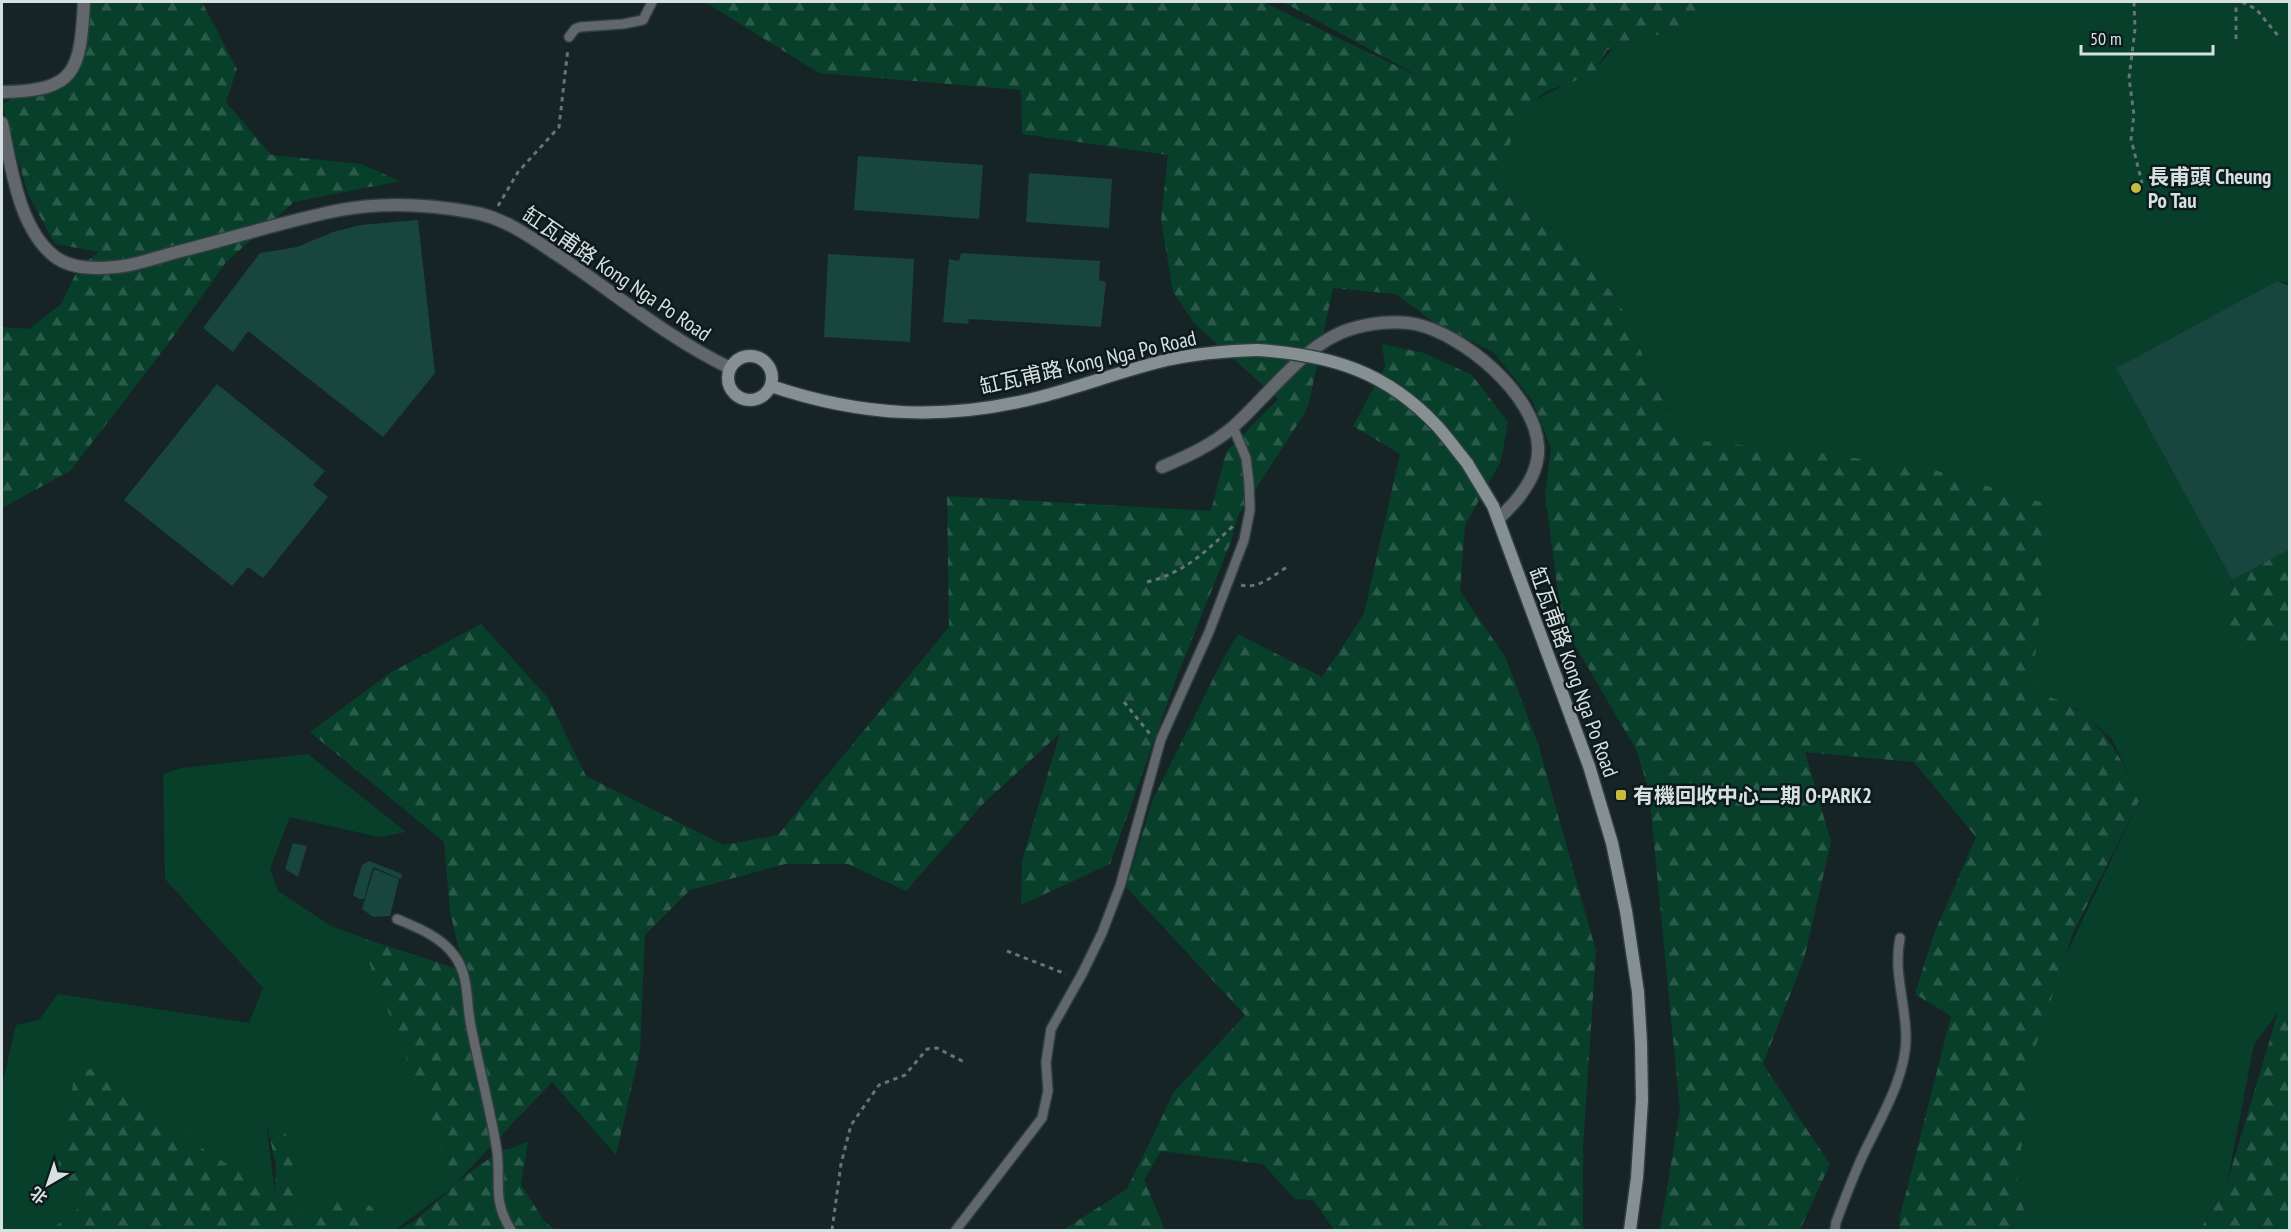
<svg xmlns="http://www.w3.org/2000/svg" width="2291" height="1232" viewBox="0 0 2291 1232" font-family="'PT Sans Narrow','Noto Sans SC',sans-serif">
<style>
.green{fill:#073f2b}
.forest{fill:url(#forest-firs)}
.building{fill:#18453e}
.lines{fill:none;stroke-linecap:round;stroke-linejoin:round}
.lane-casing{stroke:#313e3f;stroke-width:12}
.street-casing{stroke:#313e3f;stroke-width:15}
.secondary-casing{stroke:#313e3f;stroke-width:15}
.path{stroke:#677374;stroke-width:3;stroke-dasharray:4.5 4.5;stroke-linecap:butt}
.lane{stroke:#61676a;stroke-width:9}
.street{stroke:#61676a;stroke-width:12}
.secondary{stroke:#869093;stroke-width:12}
.secondary-bridge-casing{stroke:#313e3f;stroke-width:15;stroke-linecap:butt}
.secondary-bridge{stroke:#869093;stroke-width:12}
.poi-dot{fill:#c4bc3e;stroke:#0d1a1b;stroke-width:2}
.labels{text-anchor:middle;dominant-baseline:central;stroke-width:5;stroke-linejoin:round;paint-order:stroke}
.poi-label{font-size:21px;font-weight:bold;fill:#d7e0e1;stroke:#0d1a1b;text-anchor:start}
.street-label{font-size:21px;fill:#d7e0e1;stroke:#0d1a1b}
</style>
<defs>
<pattern id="forest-firs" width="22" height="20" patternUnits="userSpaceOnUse" patternTransform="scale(1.5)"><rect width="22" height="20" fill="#073f2b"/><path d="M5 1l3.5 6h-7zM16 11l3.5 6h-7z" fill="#2a5a49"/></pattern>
</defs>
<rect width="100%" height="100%" fill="#162425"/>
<path class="green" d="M 1708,2 L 2289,2 L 2289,283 L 2277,281 L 2116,368 L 2232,580 L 2228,611 L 2272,640 L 2289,657 L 2289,1012 L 2278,1012 L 2254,1045 L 2227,1183 L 2200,1230 L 2017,1230 L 2025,1213 L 2016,1185 L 2024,1071 L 2064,959 L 2140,799 L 2112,739 L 2079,710 L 2032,690 L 1681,439 L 1616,296 L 1500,176 L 1512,112 L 1597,68 L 1613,48 L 1700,22 Z
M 308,754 L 406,832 L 379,837 L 290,817 L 270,869 L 278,891 L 331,926 L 366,939 L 454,1186 L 395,1230 L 383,1230 L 372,1207 L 326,1215 L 298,1210 L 266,1121 L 275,1193 L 306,1230 L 3,1230 L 2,1085 L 16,1025 L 39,1020 L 58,994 L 249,1023 L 263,988 L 165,879 L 163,774 L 182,768 Z"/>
<path class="forest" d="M 92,2 L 202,2 L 237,69 L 226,102 L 271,155 L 361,164 L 400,181 L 294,202 L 226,262 L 168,344 L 70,471 L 2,508 L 2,327 L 29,329 L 61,304 L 79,267 L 99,252 L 55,244 L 28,194 L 2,104 L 68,74 Z
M 705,2 L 1263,2 L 1424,79 L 1283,2 L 1708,2 L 1700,22 L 1607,50 L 1594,74 L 1547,91 L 1520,110 L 1500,176 L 1616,296 L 1681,439 L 1813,452 L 1931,469 L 2050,505 L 2032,690 C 2047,696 2066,702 2079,711 C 2111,733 2124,766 2140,799 L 2073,933 L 2036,1045 L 2016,1185 L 2025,1213 L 2020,1230 L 1899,1230 L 1900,1216 L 1951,1016 L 1915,994 L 1934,934 L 1976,837 L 1914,762 L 1805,752 L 1831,842 L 1804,959 L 1763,1064 L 1830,1164 L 1800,1230 L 1660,1230 L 1680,1110 L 1649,792 L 1637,751 L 1562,623 L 1545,494 L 1551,448 L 1532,400 L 1493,352 L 1432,321 L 1396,294 L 1333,288 L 1309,403 L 1305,413 L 1238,516 L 1230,544 L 1176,679 L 1110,864 L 1021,905 L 1022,861 L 1060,733 L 982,805 L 906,891 L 848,864 L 785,864 L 690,890 L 645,935 L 640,1051 L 616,1155 L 552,1082 L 457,1182 L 497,1153 L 528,1142 L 521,1184 L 544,1221 L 555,1230 L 398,1230 L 415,1221 L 454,1186 L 418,1087 L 359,937 L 464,971 L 450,911 L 444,842 L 310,732 L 390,673 L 481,624 L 548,698 L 586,776 L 724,845 L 778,835 L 949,627 L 947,496 L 1211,511 L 1226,452 L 1278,399 L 1195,324 L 1173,292 L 1161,220 L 1168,155 L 1022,134 L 1021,90 L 819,73 Z
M 1382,344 L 1424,353 L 1472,375 L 1508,422 L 1501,461 L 1465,525 L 1460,591 L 1506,658 L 1539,747 L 1596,951 L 1583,1148 L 1583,1230 L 1334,1230 L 1313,1200 L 1295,1199 L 1263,1164 L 1161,1151 L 1144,1180 L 1165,1230 L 1063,1230 L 1127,1189 L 1174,1092 L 1245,1015 L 1126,887 L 1153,799 L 1223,659 L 1238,634 L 1322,677 L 1364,614 L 1400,454 L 1353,426 L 1385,367 Z
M 2289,549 L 2289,659 L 2272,640 L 2244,651 L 2226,619 L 2232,580 Z
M 2278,1012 L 2289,1012 L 2289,1230 L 2200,1230 L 2227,1183 Z
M 95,1068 L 206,1151 L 275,1193 L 276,1165 L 266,1121 L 291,1138 L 299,1176 L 299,1210 L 326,1215 L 342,1192 L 372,1207 L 383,1230 L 54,1230 L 53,1228 L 87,1202 L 58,1167 L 75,1073 Z"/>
<path class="building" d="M 858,156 L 983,165 L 979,219 L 854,210 Z
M 1029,173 L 1112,179 L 1109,228 L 1026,222 Z
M 418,220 L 435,373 L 383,437 L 248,331 L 233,352 L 203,328 L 260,253 L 297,247 L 333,232 L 361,225 Z
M 961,253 L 1100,261 L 1099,280 L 1106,282 L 1101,327 L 969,319 L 968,324 L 943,322 L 949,259 L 959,261 Z
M 828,254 L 914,259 L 910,342 L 824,337 Z
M 2277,281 L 2290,286 L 2290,549 L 2232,580 L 2116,368 Z
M 217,384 L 325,471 L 313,485 L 328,497 L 263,578 L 248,567 L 232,586 L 124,500 Z
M 293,843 L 307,846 L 298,877 L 285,869 Z
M 369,861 L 402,874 L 401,879 L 373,867 L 364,899 L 359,899 L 353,895 L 362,865 Z
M 374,869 L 399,879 L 390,916 L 373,917 L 362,909 Z"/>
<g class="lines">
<defs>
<path id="lane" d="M 569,37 L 575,29 L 580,27 L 623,24 L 643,20 L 652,2
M 397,919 C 418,928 440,936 454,955 C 469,975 466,998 470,1021 C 478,1064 490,1107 497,1151 C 501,1183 492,1200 511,1230
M 956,1230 L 1042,1118 L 1048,1091 L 1046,1062 L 1051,1029 L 1082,974 L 1102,933 L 1120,886 L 1161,739 L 1209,632 L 1244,540 L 1250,510 L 1249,483 L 1246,458 L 1233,427
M 1835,1230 L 1836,1222 C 1845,1199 1853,1176 1864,1153 C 1880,1119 1906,1077 1906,1038 C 1906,1003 1893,973 1900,938"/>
<path id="street" d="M 2,92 C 77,91 80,71 84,2
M 2,123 C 11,165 18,227 54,256 C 70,269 95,269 115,267 C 135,266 157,257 177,252 C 229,239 282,222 335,211 C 379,202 427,204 471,212 C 503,217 529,236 556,254 C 614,292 667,338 730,368
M 1162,467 C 1188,456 1212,445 1233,427 C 1268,396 1306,342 1351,329 C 1370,323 1396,320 1415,324 C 1463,334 1535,394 1538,446 C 1540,475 1518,501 1498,519"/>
<path id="secondary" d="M728 378a22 22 0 1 1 44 0a22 22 0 1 1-44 0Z
M 771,386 C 863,417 946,421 1040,397 C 1083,386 1124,370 1167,360 C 1197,353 1227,351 1258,350
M 1467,463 L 1493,506 L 1589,766 L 1612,843 L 1626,911 L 1638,992 L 1641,1043 L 1642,1100 L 1637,1178 L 1630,1230"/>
</defs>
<use href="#lane" class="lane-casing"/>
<use href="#street" class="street-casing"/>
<use href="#secondary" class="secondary-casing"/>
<path class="path" d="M 2134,2 L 2135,29 L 2129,78 L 2134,115 L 2131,139 L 2142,183
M 2242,2 L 2256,9 L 2280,38
M 2236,39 L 2236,2
M 498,206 L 518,172 L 559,127 L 568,48
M 1147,582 C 1186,572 1205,552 1233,526
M 1241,585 C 1258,590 1275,574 1289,566
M 1124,702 L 1150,734
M 1007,951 L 1066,974
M 832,1230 L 841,1164 L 851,1125 L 879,1085 L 905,1075 L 927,1049 L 937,1048 L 966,1063"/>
<use href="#lane" class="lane"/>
<use href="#street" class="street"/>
<use href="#secondary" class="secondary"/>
<defs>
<path id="secondary-bridge" d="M 1258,350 C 1331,355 1386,371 1438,427 C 1448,438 1457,451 1467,463"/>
</defs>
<use href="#secondary-bridge" class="secondary-bridge-casing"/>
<use href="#secondary-bridge" class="secondary-bridge"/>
</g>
<g class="poi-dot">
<circle cx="2136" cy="188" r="6"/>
<rect x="1615" y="789" width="12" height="12" rx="3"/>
</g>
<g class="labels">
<g class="poi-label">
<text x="2148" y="176">長甫頭 Cheung<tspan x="2148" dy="24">Po Tau</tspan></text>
<text x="1633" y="795">有機回收中心二期 O·PARK2</text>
</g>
<g class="street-label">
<text transform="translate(617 274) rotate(34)">缸瓦甫路 Kong Nga Po Road</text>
<text transform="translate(1088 362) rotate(-13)">缸瓦甫路 Kong Nga Po Road</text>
<text transform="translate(1574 672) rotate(70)">缸瓦甫路 Kong Nga Po Road</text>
</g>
</g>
<rect width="2291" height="1232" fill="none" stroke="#d7e0e1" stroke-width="6"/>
<g transform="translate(48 1184) rotate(219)" stroke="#0d1a1b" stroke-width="4.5" paint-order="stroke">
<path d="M0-4.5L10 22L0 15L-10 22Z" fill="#d7e0e1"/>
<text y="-9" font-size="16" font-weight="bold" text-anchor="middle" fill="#d7e0e1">北</text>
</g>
<path d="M2081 45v9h132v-9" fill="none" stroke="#d7e0e1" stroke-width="3"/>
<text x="2090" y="45" font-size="18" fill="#d7e0e1" stroke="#0d1a1b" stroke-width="4.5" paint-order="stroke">50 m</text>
</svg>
